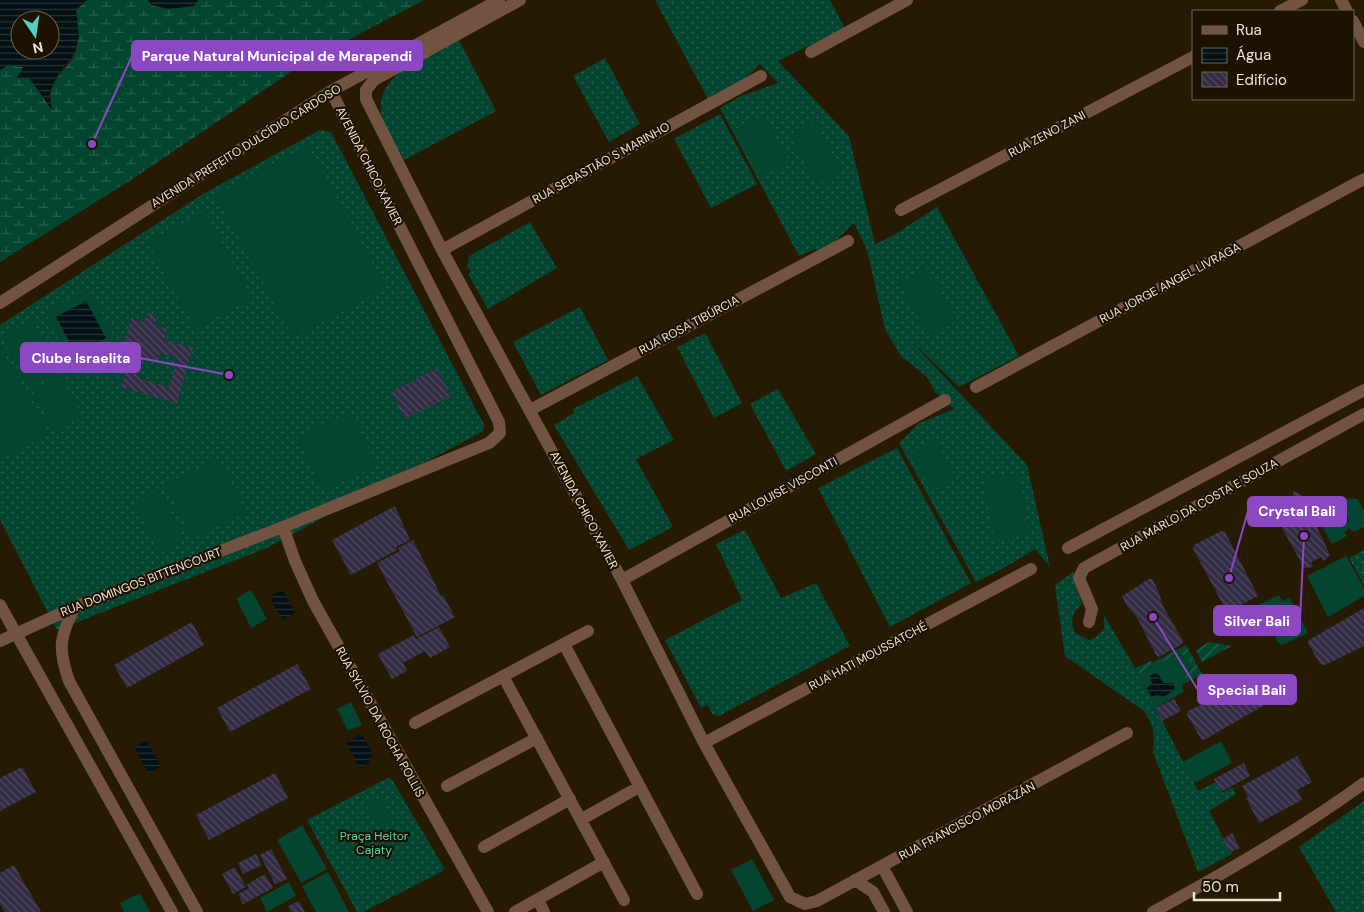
<svg xmlns="http://www.w3.org/2000/svg" width="1364" height="912" viewBox="0 0 1364 912" font-family="'DM Sans',sans-serif">
<style>
.grass{fill:url(#grass-dots)}
.wetland{fill:url(#wetland-marsh)}
.garden{fill:url(#garden-furrows)}
.pitch{fill:#034530}
.water{fill:url(#water-rules);fill-rule:evenodd}
.building{fill:url(#building-back-hatch);fill-rule:evenodd}
.lines{fill:none;stroke-linecap:round;stroke-linejoin:round}
.minor{stroke:#725341;stroke-width:12}
.labels{text-anchor:middle;dominant-baseline:central;stroke-width:4.5;stroke-linejoin:round;paint-order:stroke}
.street-label{font-size:12px;fill:#ede4d5;stroke:#1d1100}
.park-label{font-size:12px;fill:#53dca8;stroke:#1d1100}
.leader{fill:none;stroke:#8c48c2;stroke-width:2}
.callout-dot{fill:#8c48c2;stroke:#1d1100;stroke-width:2}
.callout{fill:#8c48c2;stroke:#8c48c2;stroke-width:2}
.callout-label{font-size:14px;text-anchor:middle;font-weight:bold;fill:#fff}
</style>
<defs>
<pattern id="grass-dots" width="8" height="8" patternUnits="userSpaceOnUse" patternTransform="scale(1.25)"><rect width="8" height="8" fill="#034530"/><path d="M2 2h.1M6 6h.1" fill="none" stroke="#28604d" stroke-width="1.8" stroke-linecap="round"/></pattern>
<pattern id="wetland-marsh" width="20" height="14" patternUnits="userSpaceOnUse" patternTransform="scale(1.25)"><rect width="20" height="14" fill="#034530"/><path d="M1 5h8M5 5V1M11 12h8M15 12V8" fill="none" stroke="#28604d"/></pattern>
<pattern id="garden-furrows" width="10" height="10" patternUnits="userSpaceOnUse" patternTransform="scale(1.25)"><rect width="10" height="10" fill="#034530"/><path d="M-1 1l2-2M0 10L10 0M9 11l2-2" fill="none" stroke="#28604d"/></pattern>
<pattern id="water-rules" width="6" height="5" patternUnits="userSpaceOnUse" patternTransform="scale(1.25)"><rect width="6" height="5" fill="#031114"/><path d="M0 2.5h6" fill="none" stroke="#283435"/></pattern>
<pattern id="building-back-hatch" width="6" height="6" patternUnits="userSpaceOnUse" patternTransform="scale(1.25)"><rect width="6" height="6" fill="#322c45"/><path d="M-1 5l2 2M0 0l6 6M5-1l2 2" fill="none" stroke="#504a5f"/></pattern>
</defs>
<rect width="100%" height="100%" fill="#261a02"/>
<path class="grass" d="M 655,0 L 830,0 L 845,28 L 778,61 L 849,136 L 875,244 L 894,235 L 937,207 L 1019,356 L 959,387 L 908,338 L 1027,465 L 1050,567 L 1035,549 L 1004,568 L 976,582 L 899,443 L 919,423 L 954,409 L 935,392 L 927,377 L 901,356 L 885,329 L 867,250 L 854,223 L 827,249 L 819,253 L 815,249 L 799,256 L 720,108 L 741,96 L 778,83 L 760,64 L 744,80 L 708,99 Z
M 458,38 L 496,111 L 404,160 C 398,148 387,135 383,123 C 369,75 425,56 458,38 Z
M 605,58 L 640,124 L 609,142 L 573,76 Z
M 720,114 L 757,184 L 711,208 L 674,139 Z
M 320,130 L 331,132 L 484,425 L 483,431 L 267,548 L 57,630 L 0,520 L 0,325 L 203,194 Z
M 530,222 L 557,268 L 488,309 L 468,274 L 471,272 L 467,266 L 469,256 Z
M 580,307 L 608,360 L 541,395 L 513,342 Z
M 705,333 L 742,403 L 714,418 L 677,347 Z
M 637,376 L 674,440 L 636,459 L 673,527 L 629,550 L 554,425 L 574,413 L 573,409 Z
M 778,389 L 816,454 L 786,471 L 750,404 Z
M 897,448 L 971,583 L 890,627 L 818,488 Z
M 745,530 L 781,598 L 816,583 L 850,646 L 726,712 L 719,716 L 713,715 L 707,705 L 701,708 L 665,640 L 742,600 L 716,544 Z
M 1364,550 L 1364,585 L 1349,558 Z
M 1073,572 L 1082,604 C 1072,613 1069,621 1076,634 L 1089,640 L 1096,637 L 1104,629 L 1104,615 L 1135,668 L 1198,791 L 1216,782 L 1222,793 L 1232,787 L 1236,794 L 1209,811 L 1232,854 L 1198,872 L 1153,752 C 1155,735 1154,725 1144,711 L 1065,656 L 1055,585 Z
M 388,778 L 391,778 L 444,868 L 443,871 L 363,912 L 357,912 L 307,820 Z
M 1364,801 L 1364,912 L 1336,912 L 1299,847 Z"/>
<path class="wetland" d="M 87,0 L 148,0 L 151,5 L 194,6 L 198,0 L 424,0 L 304,63 L 134,178 L 0,262 L 0,70 L 8,65 L 23,67 L 52,109 C 45,77 65,76 75,53 C 80,39 78,24 76,10 Z"/>
<path class="garden" d="M 1209,642 L 1232,646 L 1202,662 L 1196,650 Z
M 1186,645 L 1202,674 L 1186,683 L 1184,677 L 1190,672 L 1191,666 L 1182,655 L 1177,655 L 1138,674 L 1135,668 L 1151,661 L 1152,663 Z"/>
<path class="pitch" d="M 763,115 L 790,162 L 761,178 L 734,131 Z
M 815,121 L 842,172 L 817,186 L 789,135 Z
M 308,145 L 386,288 L 293,338 L 215,195 Z
M 205,211 L 252,298 L 195,329 L 147,242 Z
M 927,267 L 957,320 L 928,336 L 899,283 Z
M 89,289 L 118,344 L 73,367 L 45,311 Z
M 32,320 L 59,372 L 29,388 L 1,336 Z
M 0,346 L 49,433 L 0,460 Z
M 60,375 L 82,416 L 54,431 L 32,390 Z
M 351,412 L 376,466 L 322,491 L 297,437 Z
M 936,440 L 956,479 L 931,491 L 911,453 Z
M 218,458 L 246,513 L 193,539 L 165,485 Z
M 1019,472 L 1029,535 L 994,541 L 984,478 Z
M 159,489 L 185,540 L 160,553 L 134,502 Z
M 1348,498 L 1357,499 L 1364,510 L 1364,527 L 1354,532 L 1349,528 L 1344,532 L 1347,536 L 1332,544 L 1316,516 Z
M 1346,556 L 1364,588 L 1364,596 L 1328,617 L 1307,576 Z
M 251,590 L 267,619 L 251,628 L 236,598 Z
M 1279,595 L 1282,601 L 1290,598 L 1308,633 L 1282,645 L 1278,643 L 1270,626 L 1263,629 L 1252,608 Z
M 1177,655 L 1186,657 C 1193,664 1191,672 1184,677 L 1186,683 L 1182,685 L 1184,692 L 1155,708 L 1138,674 Z
M 351,702 L 362,725 L 348,731 L 337,709 Z
M 1221,741 L 1232,763 L 1194,783 L 1183,762 Z
M 381,798 L 392,820 L 378,827 L 366,805 Z
M 302,825 L 327,869 L 301,883 L 277,840 Z
M 752,859 L 774,900 L 753,911 L 731,870 Z
M 328,872 L 349,912 L 316,912 L 302,886 Z
M 289,882 L 296,896 L 267,912 L 260,898 Z
M 140,893 L 150,912 L 124,912 L 120,903 Z"/>
<path class="water" d="M 0,0 L 87,0 L 76,10 L 79,36 L 74,54 L 58,74 L 49,94 L 52,110 L 30,79 L 17,78 L 23,67 L 8,65 L 0,70 ZM 20,20 L 50,20 L 50,50 L 20,50 Z
M 148,0 L 198,0 L 194,6 L 168,9 L 151,5 Z
M 86,301 L 106,338 L 76,354 L 56,317 Z
M 1333,507 L 1334,509 L 1344,509 L 1349,522 L 1340,527 L 1334,520 L 1324,522 L 1320,514 Z
M 283,590 L 295,613 L 282,620 L 269,596 Z
M 1287,608 L 1291,608 L 1300,621 L 1297,624 L 1298,631 L 1286,636 L 1281,630 L 1288,619 Z
M 1155,673 L 1159,675 L 1163,683 L 1173,683 L 1175,689 L 1164,697 L 1157,695 L 1151,697 L 1147,688 L 1152,684 L 1150,676 Z
M 362,734 L 374,756 L 369,758 L 369,763 L 360,768 L 346,743 Z
M 147,740 L 161,767 L 148,773 L 134,747 Z"/>
<path class="building" d="M 147,313 L 158,316 L 155,325 L 167,329 L 164,340 L 193,348 L 177,403 L 121,387 L 130,357 L 121,354 L 131,318 L 144,322 ZM 160,353 L 178,358 L 169,387 L 138,378 L 143,358 L 157,362 Z
M 437,368 L 451,396 L 405,419 L 391,392 Z
M 1293,491 L 1302,495 L 1330,555 L 1324,561 L 1321,557 L 1311,562 L 1313,567 L 1304,568 L 1276,517 L 1273,518 L 1267,508 L 1272,501 L 1275,506 L 1293,497 Z
M 395,506 L 410,540 L 396,547 L 397,550 L 351,575 L 332,540 Z
M 1221,531 L 1225,532 L 1258,596 L 1227,612 L 1193,549 L 1194,545 Z
M 413,540 L 441,596 L 443,595 L 455,617 L 417,637 L 377,563 L 400,551 L 398,548 Z
M 1149,579 L 1152,579 L 1158,590 L 1163,606 L 1183,641 L 1182,644 L 1159,657 L 1156,655 L 1138,619 L 1127,606 L 1122,596 Z
M 1364,608 L 1364,646 L 1325,665 L 1320,664 L 1308,643 L 1309,640 Z
M 192,622 L 204,645 L 127,688 L 114,665 Z
M 439,627 L 450,647 L 430,658 L 425,651 L 403,663 L 407,671 L 392,679 L 378,654 L 414,635 L 416,639 Z
M 297,664 L 311,689 L 230,732 L 217,708 Z
M 1252,680 L 1264,702 L 1263,706 L 1204,740 L 1201,739 L 1187,715 L 1188,711 Z
M 1174,699 L 1181,711 L 1162,721 L 1155,708 Z
M 1297,756 L 1312,782 L 1297,790 L 1302,800 L 1259,823 L 1246,798 L 1248,797 L 1242,786 Z
M 1244,763 L 1250,776 L 1221,792 L 1214,779 Z
M 22,767 L 36,792 L 0,811 L 0,778 Z
M 275,773 L 288,798 L 209,840 L 196,815 Z
M 1232,833 L 1240,848 L 1230,852 L 1223,839 Z
M 271,849 L 287,879 L 275,884 L 260,855 Z
M 256,854 L 262,865 L 243,874 L 238,863 Z
M 14,865 L 41,912 L 5,912 L 0,904 L 0,873 Z
M 235,867 L 246,887 L 233,894 L 222,874 Z
M 265,874 L 273,888 L 243,904 L 238,894 L 249,888 L 247,884 Z
M 299,901 L 305,912 L 291,912 L 288,906 Z"/>
<g class="lines">
<path class="minor" d="M 520,0 L 374,80 L 366,90 L 366,99 L 442,250 L 622,580 L 704,743 L 790,897 L 805,904 L 817,901 L 1127,733
M 1341,0 L 1347,11
M 1280,11 L 1302,0
M 1353,21 L 1364,42
M 811,52 L 907,0
M 901,210 L 1193,57
M 442,250 L 761,76
M 0,303 L 331,91 L 499,0
M 976,387 L 1364,179
M 530,410 L 848,241
M 283,527 L 295,561 L 313,601 L 488,912
M 1068,548 L 1364,390
M 622,580 L 945,400
M 0,605 L 172,912
M 75,607 C 59,637 58,649 69,681 L 197,912
M 1089,622 L 1092,609 L 1079,578 L 1084,568 L 1364,414
M 0,641 L 75,607 L 283,527 L 489,443 L 500,433 L 499,422 L 331,91
M 564,644 L 697,894
M 503,676 L 624,900
M 415,723 L 588,631
M 704,743 L 1031,569
M 447,786 L 537,738
M 582,819 L 639,787
M 484,847 L 570,799
M 882,866 L 907,912
M 855,880 L 873,892 L 884,912
M 538,900 L 544,912
M 515,912 L 604,862
M 1153,912 C 1225,873 1298,831 1364,783"/>
</g>
<g class="labels">
<g class="street-label">
<text transform="translate(1047 134) rotate(-28)">RUA ZENO ZANI</text>
<text transform="translate(246 146) rotate(-32)">AVENIDA PREFEITO DULCÍDIO CARDOSO</text>
<text transform="translate(601 163) rotate(-29)">RUA SEBASTIÃO S MARINHO</text>
<text transform="translate(369 166) rotate(63)">AVENIDA CHICO XAVIER</text>
<text transform="translate(1170 283) rotate(-28)">RUA JORGE ANGEL LIVRAGA</text>
<text transform="translate(689 325) rotate(-28)">RUA ROSA TIBÚRCIA</text>
<text transform="translate(783 490) rotate(-29)">RUA LOUISE VISCONTI</text>
<text transform="translate(1199 505) rotate(-29)">RUA MARLO DA COSTA E SOUZA</text>
<text transform="translate(584 510) rotate(62)">AVENIDA CHICO XAVIER</text>
<text transform="translate(141 582) rotate(-21)">RUA DOMINGOS BITTENCOURT</text>
<text transform="translate(868 656) rotate(-28)">RUA HATI MOUSSATCHÉ</text>
<text transform="translate(380 722) rotate(61)">RUA SYLVIO DA ROCHA POLLIS</text>
<text transform="translate(967 821) rotate(-28)">RUA FRANCISCO MORAZÁN</text>
</g>
<g class="park-label">
<text x="374" y="836">Praça Heitor<tspan x="374" dy="14">Cajaty</tspan></text>
</g>
</g>
<path class="leader" d="M92 144L132 56M229 375L140 358M1229 578L1248 511M1304 536L1300 621M1153 617L1198 690"/>
<g class="callout-dot">
<circle cx="92" cy="144" r="5"/>
<circle cx="229" cy="375" r="5"/>
<circle cx="1229" cy="578" r="5"/>
<circle cx="1304" cy="536" r="5"/>
<circle cx="1153" cy="617" r="5"/>
</g>
<g class="callout">
<rect x="132" y="41" width="290" height="29" rx="5"/>
<rect x="21" y="343" width="119" height="29" rx="5"/>
<rect x="1248" y="497" width="98" height="29" rx="5"/>
<rect x="1214" y="606" width="86" height="29" rx="5"/>
<rect x="1198" y="675" width="98" height="29" rx="5"/>
</g>
<g class="callout-label">
<text x="277" y="61">Parque Natural Municipal de Marapendi</text>
<text x="81" y="363">Clube Israelita</text>
<text x="1297" y="516">Crystal Bali</text>
<text x="1257" y="626">Silver Bali</text>
<text x="1247" y="695">Special Bali</text>
</g>
<rect x="1192" y="10" width="162" height="90" fill="#1d1100" stroke="#706555"/>
<rect x="1202" y="26" width="25" height="8" fill="#725341" stroke="#706555"/>
<text x="1236" y="35" font-size="15" fill="#ede4d5">Rua</text>
<rect x="1202" y="48" width="25" height="15" fill="url(#water-rules)" stroke="#706555"/>
<text x="1236" y="60" font-size="15" fill="#ede4d5">Água</text>
<rect x="1202" y="72" width="25" height="15" fill="url(#building-back-hatch)" stroke="#706555"/>
<text x="1236" y="85" font-size="15" fill="#ede4d5">Edifício</text>
<g transform="translate(35 35) rotate(167)"><circle r="24" fill="#1d1100" stroke="#706555"/>
<path d="M0-4L9 19L0 12L-9 19Z" fill="#53cdc9"/>
<text y="-8" font-size="14" font-weight="bold" text-anchor="middle" fill="#ede4d5">N</text>
</g>
<path d="M1194 892v8h86v-8" fill="none" stroke="#ede4d5" stroke-width="2.5"/>
<text x="1202" y="892" font-size="15" fill="#ede4d5" stroke="#1d1100" stroke-width="4" paint-order="stroke">50 m</text>
</svg>
